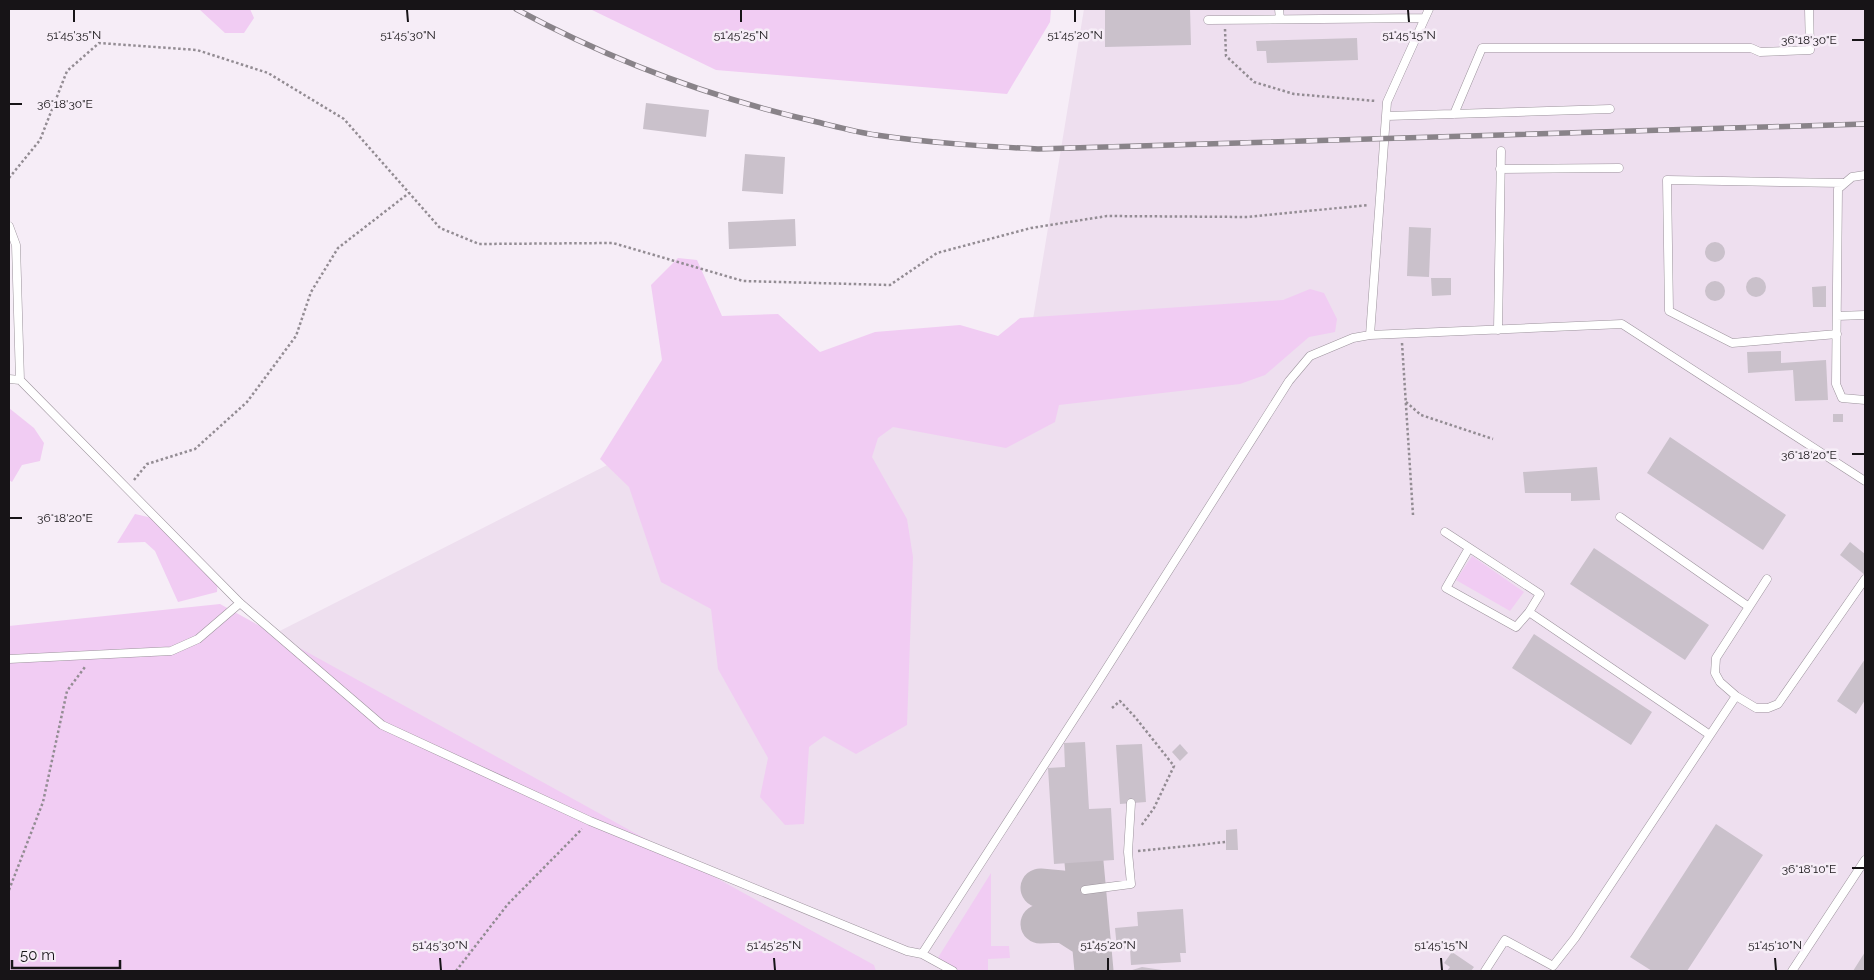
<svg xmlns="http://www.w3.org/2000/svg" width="1874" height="980" viewBox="0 0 1874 980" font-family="Raleway,sans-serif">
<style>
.built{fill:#eedfef}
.green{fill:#f1ccf3}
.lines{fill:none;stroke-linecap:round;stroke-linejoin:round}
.taxiway{stroke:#c0b8c0;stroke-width:39}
.building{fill:#cac1cb}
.lane-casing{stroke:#9c939c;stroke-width:9}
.path{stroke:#938c93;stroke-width:2.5;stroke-dasharray:2.5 2.5;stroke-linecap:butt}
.lane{stroke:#fff;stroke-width:8}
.rail-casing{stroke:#898389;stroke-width:5.5}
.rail{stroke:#f6edf7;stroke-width:4;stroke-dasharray:11;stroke-linecap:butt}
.ticks{fill:none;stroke:#171417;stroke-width:2}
.ticks-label{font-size:12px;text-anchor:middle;fill:#171417;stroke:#f6edf7;stroke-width:5;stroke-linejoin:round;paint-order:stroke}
</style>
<rect width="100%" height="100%" fill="#f6edf7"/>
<path class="built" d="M 1084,9 L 1865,9 L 1865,971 L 9,971 L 9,768 L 700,418 L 1024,374 Z"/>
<path class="green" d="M 199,9 L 250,9 L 254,18 L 244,33 L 225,33 Z
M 590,9 L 1051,9 L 1050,22 L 1007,94 L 716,70 Z
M 678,258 L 697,260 L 722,316 L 778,314 L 820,352 L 875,332 L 960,325 L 998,336 L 1020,318 L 1283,300 L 1310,289 L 1324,293 L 1337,319 L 1335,332 L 1309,337 L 1265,375 L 1240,384 L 1059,405 L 1055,422 L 1006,448 L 893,427 L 878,438 L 872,457 L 907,519 L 913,557 L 907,725 L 856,754 L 824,736 L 809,747 L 804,824 L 785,825 L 760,797 L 768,758 L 718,669 L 711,609 L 661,582 L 629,487 L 600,459 L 662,360 L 651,285 Z
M 9,408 L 34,428 L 44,443 L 40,461 L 22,465 L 12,482 L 9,480 Z
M 135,514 L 161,520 L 218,577 L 217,592 L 178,602 L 155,551 L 145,542 L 117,543 Z
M 1472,556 L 1524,592 L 1510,611 L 1456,580 Z
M 220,604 L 874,965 L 876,971 L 9,971 L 9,626 Z
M 991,873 L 991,946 L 1009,946 L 1010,958 L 988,959 L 988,971 L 948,971 L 934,964 Z"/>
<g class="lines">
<path class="taxiway" d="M 1084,862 L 1094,971
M 1040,888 L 1062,890 L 1087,906
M 1040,924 L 1064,923 L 1089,939"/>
</g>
<path class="building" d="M 1105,9 L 1190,9 L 1191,45 L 1105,47 Z
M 1357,38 L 1358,60 L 1267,63 L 1266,51 L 1257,51 L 1256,41 Z
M 646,103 L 709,110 L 706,137 L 643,129 Z
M 745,154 L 785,157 L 783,194 L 742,191 Z
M 795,219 L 796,246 L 729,249 L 728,222 Z
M 1409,227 L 1431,228 L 1429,277 L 1407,276 Z
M1705 252a10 10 0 1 1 20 0a10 10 0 1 1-20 0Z
M1746 287a10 10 0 1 1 20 0a10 10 0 1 1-20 0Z
M 1431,278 L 1451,278 L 1451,295 L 1432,296 Z
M1705 291a10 10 0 1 1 20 0a10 10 0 1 1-20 0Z
M 1826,286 L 1826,307 L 1813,307 L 1812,287 Z
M 1781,351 L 1781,363 L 1826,360 L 1828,400 L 1795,401 L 1793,370 L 1748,373 L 1747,352 Z
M 1833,414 L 1843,414 L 1843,422 L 1833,422 Z
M 1670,437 L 1786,515 L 1763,550 L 1647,473 Z
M 1597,467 L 1600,500 L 1571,501 L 1571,493 L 1525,493 L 1523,472 Z
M 1850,542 L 1865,554 L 1865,575 L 1840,555 Z
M 1594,548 L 1709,625 L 1685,660 L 1570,584 Z
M 1534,634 L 1652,712 L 1631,745 L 1512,668 Z
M 1865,659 L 1865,700 L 1856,714 L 1837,701 Z
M 1085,742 L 1089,809 L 1111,808 L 1114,860 L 1054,864 L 1048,768 L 1065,767 L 1064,743 Z
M 1142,744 L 1146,802 L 1120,804 L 1116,745 Z
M 1180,744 L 1188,753 L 1180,761 L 1172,752 Z
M 1716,824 L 1763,855 L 1687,971 L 1652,971 L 1630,957 Z
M 1237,829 L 1238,850 L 1226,850 L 1226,830 Z
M 1183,909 L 1186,953 L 1180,953 L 1181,962 L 1131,965 L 1130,948 L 1117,949 L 1115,928 L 1138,926 L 1137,912 Z
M 1452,952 L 1474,967 L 1471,971 L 1447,971 L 1450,967 L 1444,963 Z
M 1865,952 L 1865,971 L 1853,971 Z
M 1142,967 L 1162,970 L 1162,971 L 1129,971 Z"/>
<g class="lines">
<defs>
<path id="lane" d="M 1279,9 L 1280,19
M 1208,20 L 1424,18
M 1454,114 L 1482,48 L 1751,48 L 1760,52 L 1810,50 L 1809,9
M 1387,116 L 1610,109
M 1500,169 L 1619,168
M 1865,175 L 1852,177 L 1838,189 L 1836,384 L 1842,398 L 1865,400
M 9,226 L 16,245 L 20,380 L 240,603 L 382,725 L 590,821 L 907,951 L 922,954 L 953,971
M 1837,316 L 1865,315
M 1498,330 L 1501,151
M 1837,334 L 1732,343 L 1669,311 L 1667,180 L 1843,183
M 1370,335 L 1387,102 L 1429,9
M 9,379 L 20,380
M 1620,517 L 1749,607
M 1445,532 L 1540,594 L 1529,612 L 1710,735
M 1469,548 L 1446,588 L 1516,627 L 1529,612
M 1767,579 L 1716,658 L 1715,673 L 1720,682 L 1736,696 L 1756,708 L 1768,708 L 1778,704 L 1865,579
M 9,659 L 171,651 L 198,639 L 240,603
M 1085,890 L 1131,884 L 1128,852 L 1131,803
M 922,954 L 1096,685 L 1289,381 L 1310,356 L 1353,338 L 1370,335 L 1622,324 L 1865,481
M 1485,971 L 1505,940 L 1553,966 L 1575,938 L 1736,696
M 1792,971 L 1865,860"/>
</defs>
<use href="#lane" class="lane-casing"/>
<path class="path" d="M 1225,29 L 1226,56 L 1254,82 L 1294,94 L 1376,101
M 9,178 L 40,140 L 67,71 L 99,43 L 197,50 L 268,73 L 344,119 L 440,228 L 479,244 L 613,243 L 743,281 L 890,285 L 937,253 L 1031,228 L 1107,216 L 1248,217 L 1368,205
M 1402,343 L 1413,515
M 1406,402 L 1421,415 L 1493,439
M 134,480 L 147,464 L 195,449 L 247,402 L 296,336 L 311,292 L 338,248 L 409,193
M 1112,708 L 1120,701 L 1135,717 L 1174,766 L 1154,808 L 1141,826
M 1138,851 L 1226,842
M 9,890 L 43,802 L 67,691 L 85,667
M 456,971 L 508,904 L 582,829"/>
<use href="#lane" class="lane"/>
<defs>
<path id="rail" d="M 516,9 C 610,60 709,97 813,121 C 834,126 855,132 876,135 C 930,143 983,146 1038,149 L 1865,124"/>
</defs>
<use href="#rail" class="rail-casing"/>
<use href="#rail" class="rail"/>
</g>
<path class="ticks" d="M 74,10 L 74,22M 407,10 L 408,22M 741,10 L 741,22M 1075,10 L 1075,22M 1408,10 L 1409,22M 1852,40 L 1864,40M 10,104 L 22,104M 1852,454 L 1864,454M 10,518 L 22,518M 1852,868 L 1864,868M 440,958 L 441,970M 774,958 L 775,970M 1108,958 L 1108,970M 1441,958 L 1442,970M 1775,958 L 1776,970"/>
<g class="ticks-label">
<text x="74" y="39">51°45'35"N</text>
<text x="408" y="39">51°45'30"N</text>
<text x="741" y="39">51°45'25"N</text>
<text x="1075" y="39">51°45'20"N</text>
<text x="1409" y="39">51°45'15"N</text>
<text x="1809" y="44">36°18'30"E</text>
<text x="65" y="108">36°18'30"E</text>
<text x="1809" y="459">36°18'20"E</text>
<text x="65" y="522">36°18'20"E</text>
<text x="1809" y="873">36°18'10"E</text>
<text x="440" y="949">51°45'30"N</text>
<text x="774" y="949">51°45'25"N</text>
<text x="1108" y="949">51°45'20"N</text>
<text x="1441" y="949">51°45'15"N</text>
<text x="1775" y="949">51°45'10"N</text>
</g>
<rect width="1874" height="980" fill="none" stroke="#171417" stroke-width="20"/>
<path d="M12 960v8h108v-8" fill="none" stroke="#171417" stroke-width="2.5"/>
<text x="20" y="960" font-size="15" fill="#171417" stroke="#f6edf7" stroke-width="4" paint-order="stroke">50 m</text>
</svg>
